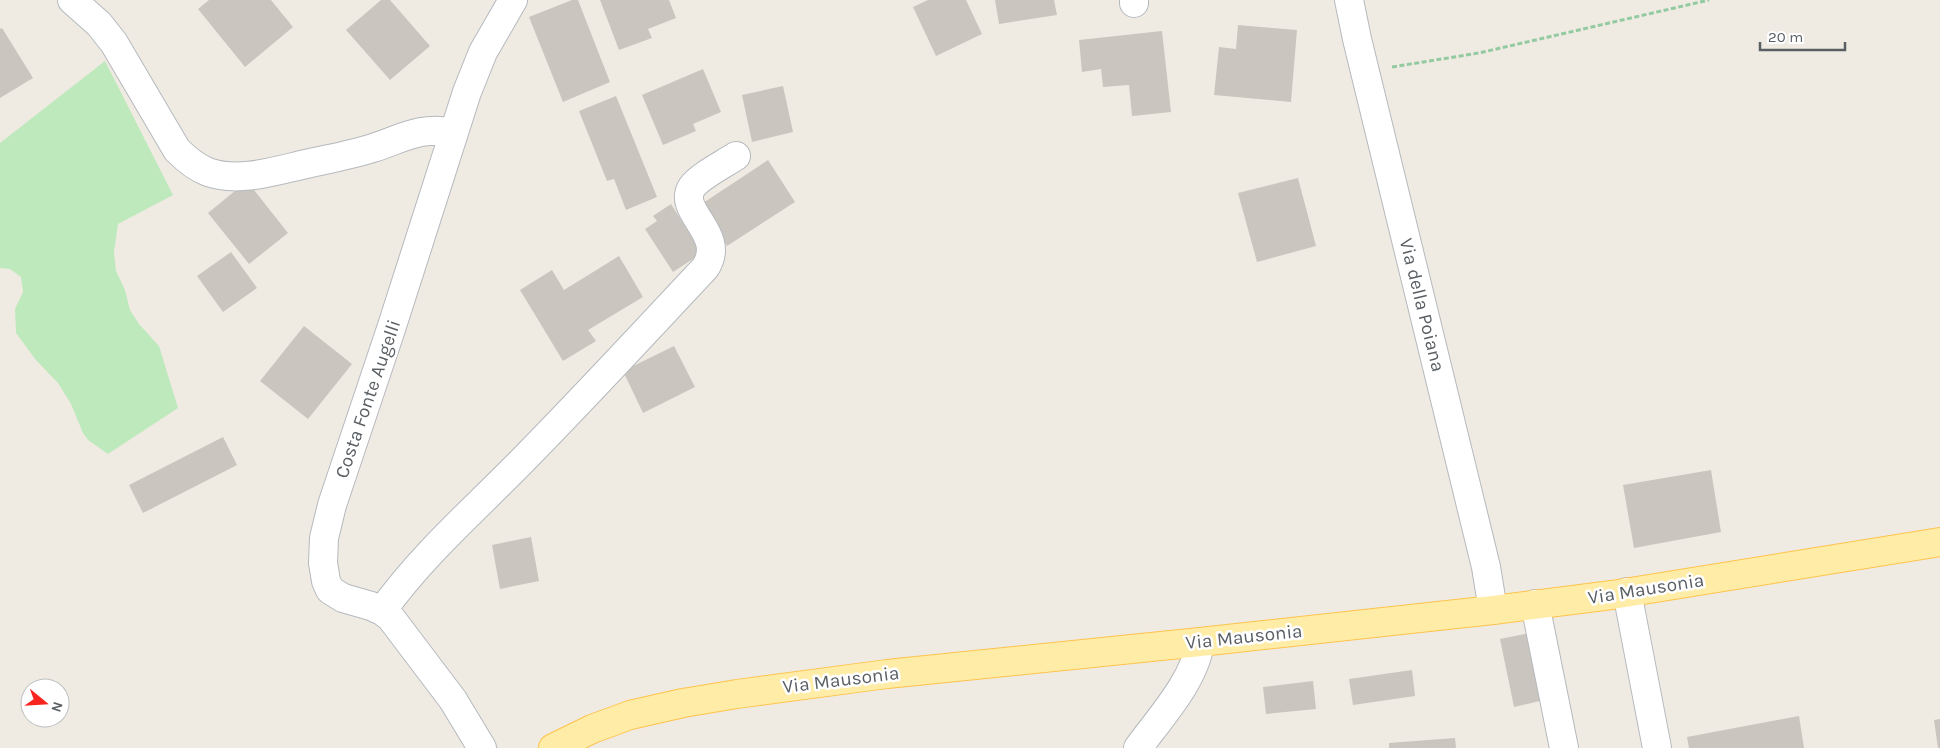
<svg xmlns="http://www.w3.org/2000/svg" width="1940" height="748" viewBox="0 0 1940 748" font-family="Karla,sans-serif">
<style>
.green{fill:#bee9bc}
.building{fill:#cac6bf}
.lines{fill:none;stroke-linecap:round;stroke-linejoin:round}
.minor-casing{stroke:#b5b9be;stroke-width:30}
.major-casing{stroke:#fec34c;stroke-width:30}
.path{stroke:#94caa1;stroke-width:3;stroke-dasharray:5 2.5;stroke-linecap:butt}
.minor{stroke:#fff;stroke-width:28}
.major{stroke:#ffeca7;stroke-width:28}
.labels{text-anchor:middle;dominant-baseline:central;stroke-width:5;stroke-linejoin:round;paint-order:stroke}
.street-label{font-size:19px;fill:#5a5f64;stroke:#fff}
</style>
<rect width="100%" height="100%" fill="#efebe2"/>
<path class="green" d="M 105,61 L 173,195 L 118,224 L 114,252 L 116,271 L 125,290 L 130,310 L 139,324 L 159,346 L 178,408 L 108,454 L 88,440 L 83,433 L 71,404 L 58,383 L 36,360 L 16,333 L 15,309 L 23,292 L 21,277 L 10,269 L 0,268 L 0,143 Z"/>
<path class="building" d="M 209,0 L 271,0 L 293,27 L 245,67 L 198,9 Z
M 381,0 L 390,0 L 430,46 L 390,80 L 346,30 Z
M 572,0 L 578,0 L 610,82 L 563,102 L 529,17 Z
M 600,0 L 669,0 L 676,18 L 648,29 L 652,38 L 619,50 Z
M 928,0 L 966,0 L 982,34 L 936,56 L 913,7 Z
M 995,0 L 1054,0 L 1057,15 L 999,24 Z
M 1238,25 L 1297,30 L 1291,102 L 1214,95 L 1219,47 L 1236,49 Z
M 2,28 L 33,78 L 0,98 L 0,29 Z
M 1162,31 L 1171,112 L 1132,116 L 1129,85 L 1103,87 L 1101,69 L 1082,72 L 1079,40 Z
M 703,69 L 721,112 L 693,124 L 696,131 L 663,145 L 642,95 Z
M 783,86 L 793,132 L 752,142 L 742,95 Z
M 616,96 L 657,197 L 626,210 L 614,179 L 607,181 L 579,111 Z
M 768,160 L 795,202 L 727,246 L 700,205 Z
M 1298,178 L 1316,246 L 1257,262 L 1238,193 Z
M 247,181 L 288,233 L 249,264 L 208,213 Z
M 671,204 L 702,253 L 673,272 L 645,229 L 657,221 L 653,216 Z
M 231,252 L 257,288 L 223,312 L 197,276 Z
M 619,256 L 643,297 L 588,330 L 596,341 L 563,361 L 520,290 L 552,270 L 564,290 Z
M 304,326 L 352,364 L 308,419 L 260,381 Z
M 674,346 L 695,387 L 643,413 L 623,371 Z
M 223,437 L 237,465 L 143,513 L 129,485 Z
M 1711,470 L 1721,532 L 1634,548 L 1623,485 Z
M 531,537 L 539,581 L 500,589 L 492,545 Z
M 1530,633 L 1544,700 L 1514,707 L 1500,639 Z
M 1412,670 L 1415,696 L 1353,705 L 1349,679 Z
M 1313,681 L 1316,709 L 1266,714 L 1263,687 Z
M 1799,716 L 1804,748 L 1689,748 L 1687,737 Z
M 1940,719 L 1940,748 L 1938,748 L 1934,720 Z
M 1455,738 L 1456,748 L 1389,748 L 1389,743 Z"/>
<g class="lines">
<defs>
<path id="minor" d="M 72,0 L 99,24 L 114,43 L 177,150 C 186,159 195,167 208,172 C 238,183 275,171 306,164 C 328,159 351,155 373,148 C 401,139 423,125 454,133
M 1134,0 L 1134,3
M 1349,0 L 1357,39 L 1486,567 L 1493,610
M 1627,592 L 1657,748
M 1535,604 L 1564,748
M 382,611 C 422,555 474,510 522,461 C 584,398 644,333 705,268 C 728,234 676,212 692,187 C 700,176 724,164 736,156
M 482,748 L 453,700 L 391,618 L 382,611 L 371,606 L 343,598 L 330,590 L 326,581 L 323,563 L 324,538 L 332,505 L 392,326 L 467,92 L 483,52 L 513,0
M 1138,748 C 1159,719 1196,679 1200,642"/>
<path id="major" d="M 553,748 L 592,729 L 630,715 L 683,703 L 737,694 L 887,674 L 1200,642 L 1493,610 L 1612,595 L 1940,542"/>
</defs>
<use href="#minor" class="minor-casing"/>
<use href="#major" class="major-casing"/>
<path class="path" d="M 1392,67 L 1479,53 L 1709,0"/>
<use href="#minor" class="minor"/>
<use href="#major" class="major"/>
</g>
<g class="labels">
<g class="street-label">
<text transform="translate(1422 305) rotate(76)">Via della Poiana</text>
<text transform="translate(368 399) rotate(-71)">Costa Fonte Augelli</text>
<text transform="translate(1646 589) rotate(-9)">Via Mausonia</text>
<text transform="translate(1244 637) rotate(-6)">Via Mausonia</text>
<text transform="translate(841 680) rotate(-7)">Via Mausonia</text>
</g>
</g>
<g transform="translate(45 703) rotate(108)"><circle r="24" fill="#ffffff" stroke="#bdbfc1"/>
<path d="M0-4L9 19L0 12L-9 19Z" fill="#f8251e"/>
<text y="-8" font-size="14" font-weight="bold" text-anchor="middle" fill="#5a5f64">N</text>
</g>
<path d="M1760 42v8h85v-8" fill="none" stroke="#5a5f64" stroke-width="2.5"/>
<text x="1768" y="42" font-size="15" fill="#5a5f64" stroke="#ffffff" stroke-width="4" paint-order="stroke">20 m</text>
</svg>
